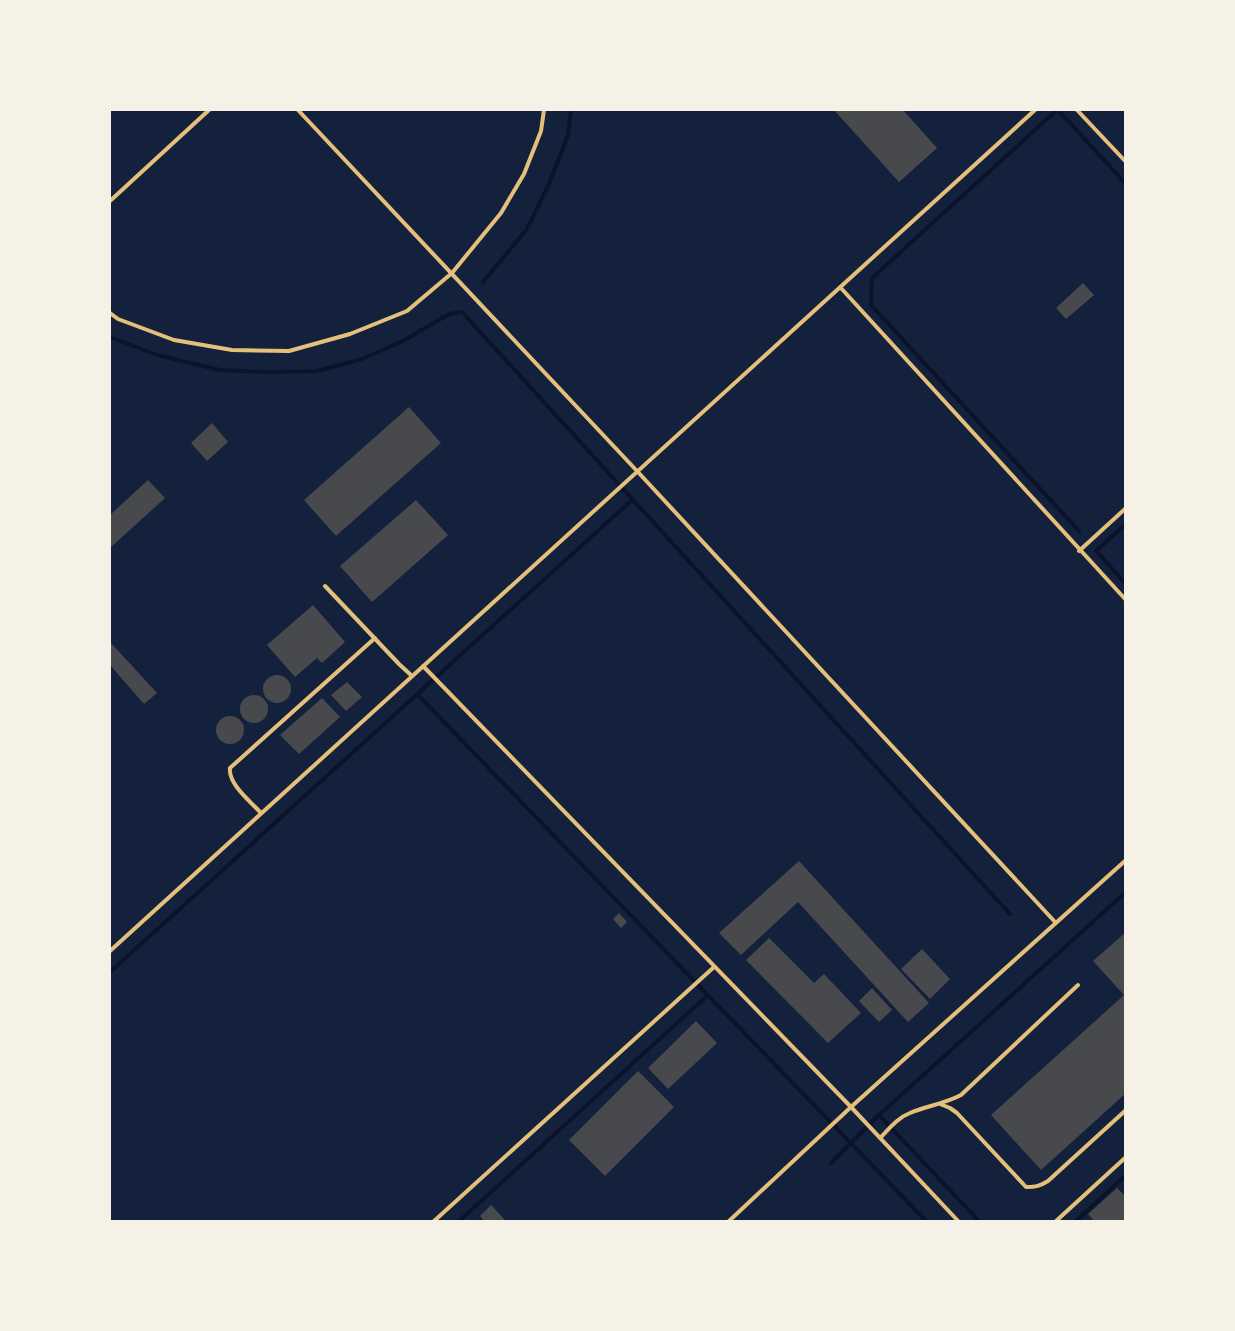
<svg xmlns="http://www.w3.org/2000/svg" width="1235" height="1331" viewBox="0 0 1235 1331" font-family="Rubik,sans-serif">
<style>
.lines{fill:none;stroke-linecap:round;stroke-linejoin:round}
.stream{stroke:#0b132b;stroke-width:4}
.building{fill:#48494c}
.service{stroke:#e5c07b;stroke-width:4}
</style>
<rect width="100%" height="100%" fill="#14213d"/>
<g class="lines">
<path class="stream" d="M 1057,110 L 872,278 L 871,305 L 1079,531
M 1058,110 L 1126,184
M 483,282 L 527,229 L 549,184 L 568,135 L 571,110
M 110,337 L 157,355 L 220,370 L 268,372 L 317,371 L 362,359 L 403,341 L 449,314 L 462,312 L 1010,914
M 1126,524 L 1096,551 L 1126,584
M 417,694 L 927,1222
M 110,972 L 632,500
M 879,1115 L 980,1222
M 831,1163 L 879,1115 L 1126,892
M 458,1222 L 708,995
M 1075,1222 L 1126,1175"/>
</g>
<path class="building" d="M 834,110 L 903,110 L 937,148 L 899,182 Z
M 1083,283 L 1094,295 L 1066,319 L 1056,308 Z
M 409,407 L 441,443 L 336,536 L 304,500 Z
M 212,423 L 228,442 L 207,461 L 191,443 Z
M 148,480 L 165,498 L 110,548 L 110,515 Z
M 416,500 L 448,535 L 372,602 L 340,566 Z
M 313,605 L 345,642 L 322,663 L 317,658 L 295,677 L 267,645 Z
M 111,643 L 157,693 L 144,704 L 110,665 L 110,644 Z
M263 689a14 14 0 1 1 28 0a14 14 0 1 1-28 0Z
M 347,682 L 362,697 L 346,711 L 331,695 Z
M240 709a14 14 0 1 1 28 0a14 14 0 1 1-28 0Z
M 322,698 L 340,717 L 299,754 L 280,735 Z
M216 730a14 14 0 1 1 28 0a14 14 0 1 1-28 0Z
M 799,861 L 929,1003 L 908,1022 L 798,902 L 741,955 L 719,933 Z
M 619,913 L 627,922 L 621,928 L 613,919 Z
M 1126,932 L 1126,1093 L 1041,1170 L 991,1115 L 1124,995 L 1093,961 Z
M 769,938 L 814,983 L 824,974 L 861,1013 L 828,1043 L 746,960 Z
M 922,949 L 950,979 L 930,999 L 901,969 Z
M 872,988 L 892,1010 L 879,1022 L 859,1001 Z
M 696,1021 L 717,1043 L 668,1089 L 648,1068 Z
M 638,1071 L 674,1107 L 605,1176 L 569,1140 Z
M 1117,1188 L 1126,1197 L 1126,1222 L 1095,1222 L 1088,1214 Z
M 491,1205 L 507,1222 L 485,1222 L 480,1216 Z"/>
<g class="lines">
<path class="service" d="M 298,110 L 637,471 L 1056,923
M 1077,110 L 1126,162
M 110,201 L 209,110
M 840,287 L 1126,600
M 110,313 L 118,319 L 174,340 L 232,350 L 289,351 L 350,334 L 407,311 L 452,273 L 501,213 L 524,174 L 541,131 L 544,110
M 1079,551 L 1126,508
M 325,586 L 399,664 L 412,676
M 423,666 L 851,1107 L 959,1222
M 261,813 C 251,802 228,784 230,768 L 375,638
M 110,951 L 1035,110
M 940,1104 L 950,1108 L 957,1113 L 1026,1187 C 1036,1187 1040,1186 1048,1181 L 1126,1110
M 880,1138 C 889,1129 897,1118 910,1113 C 926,1106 944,1104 961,1095 L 1078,985
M 433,1222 L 714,967
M 728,1222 L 851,1107 L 1126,860
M 1055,1222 L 1126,1157"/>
</g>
<rect width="1235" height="1331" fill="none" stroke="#f6f1e7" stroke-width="222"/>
</svg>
